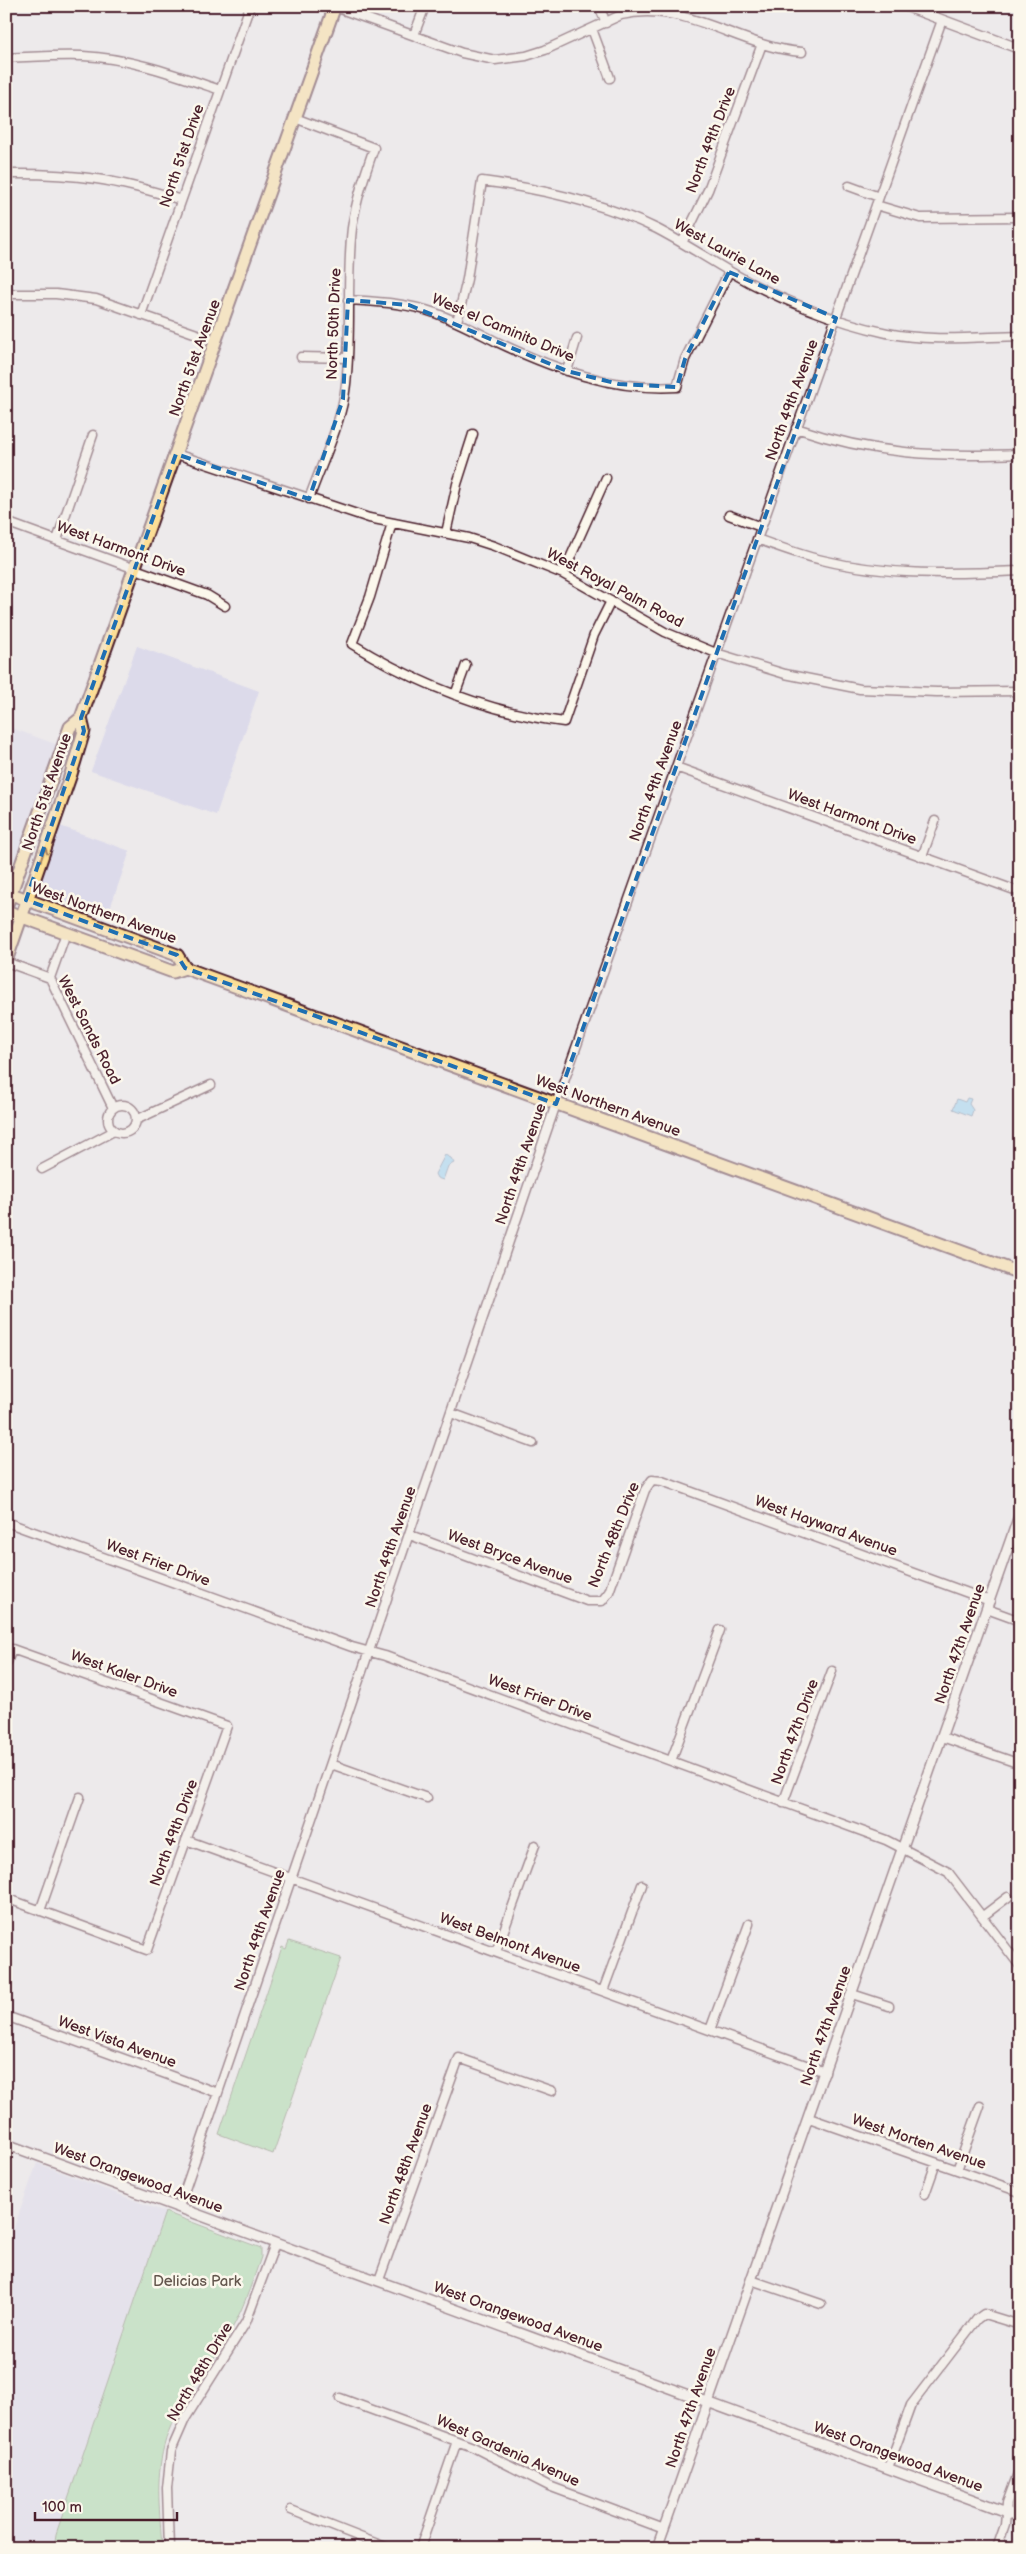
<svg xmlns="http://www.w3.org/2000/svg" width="1026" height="2554" viewBox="0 0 1026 2554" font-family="'Balsamiq Sans',sans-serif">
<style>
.built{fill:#dcdaea}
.green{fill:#a1daa0;stroke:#767c66}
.water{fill:#93d3f4;stroke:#768ba4}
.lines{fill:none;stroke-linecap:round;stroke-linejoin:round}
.minor-casing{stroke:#4a1f2b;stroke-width:11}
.tertiary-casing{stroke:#4a1f2b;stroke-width:12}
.primary-casing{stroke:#4a1f2b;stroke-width:15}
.minor{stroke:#fbf7ec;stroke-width:8}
.tertiary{stroke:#fbf7ec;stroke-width:9}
.primary{stroke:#fcde96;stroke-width:11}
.oneway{stroke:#a37e60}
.marked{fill:none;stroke:#1f6fb2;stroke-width:4;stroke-dasharray:10 6;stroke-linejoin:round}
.labels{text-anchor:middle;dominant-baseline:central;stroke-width:5;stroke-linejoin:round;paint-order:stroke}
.street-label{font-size:15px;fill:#4a1f2b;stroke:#fbf7ec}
.park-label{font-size:15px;fill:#64574e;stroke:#fbf7ec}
</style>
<rect width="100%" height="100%" fill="#edeaeb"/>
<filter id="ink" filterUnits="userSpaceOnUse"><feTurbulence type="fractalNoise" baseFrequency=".02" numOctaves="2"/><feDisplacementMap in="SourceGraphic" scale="10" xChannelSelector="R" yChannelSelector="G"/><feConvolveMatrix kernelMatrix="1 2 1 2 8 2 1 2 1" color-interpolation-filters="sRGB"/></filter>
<g filter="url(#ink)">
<path class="built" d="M 137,646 L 259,691 L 216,815 L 91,771 Z
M 6,726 L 58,745 L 16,862 L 6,876 Z
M 60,826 L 130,851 L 107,917 L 49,896 L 43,890 L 41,880 Z
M 37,2163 L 165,2212 L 56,2534 L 54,2548 L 6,2548 L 6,2250 Z"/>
<path class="green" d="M 289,1941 L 341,1958 L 273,2154 L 219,2134 L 282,1947 L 286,1949 Z
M 165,2212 L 261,2248 L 261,2257 C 251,2286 241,2315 225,2341 C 204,2375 174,2406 164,2446 C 155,2480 160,2513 162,2548 L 54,2548 L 56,2534 Z"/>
<path class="water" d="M 967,1098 L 971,1099 L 969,1104 L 973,1110 L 971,1116 L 953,1109 L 957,1099 L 965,1102 Z
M 445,1155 L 451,1158 L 454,1163 L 448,1166 L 443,1180 L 437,1178 L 435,1174 Z"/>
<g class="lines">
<defs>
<path id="minor" d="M 599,6 L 606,23
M 335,7 L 462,53 L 495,60 L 526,56 L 545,50 L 621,15 C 688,0 737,47 802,52
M 592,29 L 610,78
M 414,35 L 425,6
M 6,58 C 32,57 57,55 83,56 C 130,58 176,75 220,90
M 295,118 L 374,148 C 365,174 356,200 352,228 C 346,280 352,332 346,384 C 342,423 322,462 309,499
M 6,174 C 75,173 116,179 181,200
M 849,186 L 879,197
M 876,205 L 920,218 L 1020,217
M 682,243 L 708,190 L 762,44
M 6,294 L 56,294 L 96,299 L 217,341
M 348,300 C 378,302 407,303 435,313 C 457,321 477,332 497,342 C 554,369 614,391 677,387 L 685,359 L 729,272
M 141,315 L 250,6
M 457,322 L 467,279 L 482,181 C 542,189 602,202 657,229 C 682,242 705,257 729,271 C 775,298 835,322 887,333 C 930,342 976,337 1020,336
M 301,357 L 348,358
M 567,371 L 577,338
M 796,428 C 874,455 939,457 1020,454
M 176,454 L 369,518 L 469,538 L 494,546 L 563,574 L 665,632 L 716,653 L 785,674 L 860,689 L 937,692 L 1020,691
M 729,515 L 761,527
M 6,522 L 207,595 L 225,606
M 392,523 L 370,597 L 352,644 C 417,684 487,712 564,722 L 594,635 L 611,601
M 446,533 L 457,484 L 473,434
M 757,539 C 779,547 800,555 822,560 C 887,576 954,574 1020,571
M 57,540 L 93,435
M 563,574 L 606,478
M 455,695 L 466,665
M 676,767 L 1020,892
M 922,857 L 935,821
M 6,962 L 50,978 L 113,1108
M 50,978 L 66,933
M108 1119a14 14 0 1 1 28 0a14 14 0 1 1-28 0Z
M 136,1120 L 211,1085
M 42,1169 L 114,1131
M 451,1413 L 533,1443
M 6,1522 L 352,1647 L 385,1656 L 886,1840 L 948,1872 L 1020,1966
M 410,1535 L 587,1601 L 602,1601 L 609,1592 L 645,1490 L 652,1480 L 662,1481 L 990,1601
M 987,1609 L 1020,1621
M 6,1665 L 12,1649 L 227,1726 L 147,1950 L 6,1898
M 942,1737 L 1020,1764
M 671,1761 L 720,1630
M 331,1764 L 427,1798
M 783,1803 L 832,1671
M 186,1840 L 825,2072
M 40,1911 L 80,1797
M 983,1916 L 1008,1897
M 496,1952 L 535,1845
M 603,1991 L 642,1885
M 852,1994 L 889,2006
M 6,2016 L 218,2093
M 710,2030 L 749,1924
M 809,2118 L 1020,2192
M 957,2170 L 980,2106
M 925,2194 L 936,2163
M 179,2207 L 556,1104 L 942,20
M 379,2280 L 459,2058 L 552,2091
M 751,2280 L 821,2304
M 340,2398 L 473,2447 L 549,2486 L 664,2529
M 888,2468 L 911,2405 L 977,2319 L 984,2314 L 1020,2325
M 291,2510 L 388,2548
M 169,2548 L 167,2488 L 171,2451 L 185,2419 L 246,2322 L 275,2244
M 420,2548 L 457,2441
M 997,2548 L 1005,2525 L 1007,2503 L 1020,2468"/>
<path id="tertiary" d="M 905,6 L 1020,49
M 6,2144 L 1020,2517
M 657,2548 L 1020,1513"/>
<path id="primary" d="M 6,892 L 177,955 L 185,968 L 1020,1273
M 6,907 L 70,727 L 81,718 L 335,6
M 6,911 L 173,972 L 185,968
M 6,961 L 71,774 L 84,731 L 81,718"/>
</defs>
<use href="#minor" class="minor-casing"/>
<use href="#tertiary" class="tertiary-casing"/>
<use href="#primary" class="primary-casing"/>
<use href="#minor" class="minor"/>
<use href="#tertiary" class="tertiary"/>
<use href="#primary" class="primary"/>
</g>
<defs><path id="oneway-shaft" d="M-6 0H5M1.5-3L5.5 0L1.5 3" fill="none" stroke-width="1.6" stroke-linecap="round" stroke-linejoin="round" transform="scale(1.25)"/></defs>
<g class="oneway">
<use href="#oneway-shaft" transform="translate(43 854) rotate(-70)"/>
<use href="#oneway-shaft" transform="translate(146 944) rotate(-160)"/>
</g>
</g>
<path d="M0 0H1026V2554H0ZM 729,272 L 836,318 L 556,1104 L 185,968 L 177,955 L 26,900 L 84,731 L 81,718 L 176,454 L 309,499 L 343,399 L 348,300 L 409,305 L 567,371 L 619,384 L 677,387 L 685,359 Z" fill="#edeaeb" fill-opacity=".55" fill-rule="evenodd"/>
<path class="marked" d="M 729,272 L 836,318 L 556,1104 L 185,968 L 177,955 L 26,900 L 84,731 L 81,718 L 176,454 L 309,499 L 343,399 L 348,300 L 409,305 L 567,371 L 619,384 L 677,387 L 685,359 Z"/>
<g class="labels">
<g class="street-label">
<text transform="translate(711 140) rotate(-69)">North 49th Drive</text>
<text transform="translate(182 156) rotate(-71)">North 51st Drive</text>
<text transform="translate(727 252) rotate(29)">West Laurie Lane</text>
<text transform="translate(334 324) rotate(-88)">North 50th Drive</text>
<text transform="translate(503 328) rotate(23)">West el Caminito Drive</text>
<text transform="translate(195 358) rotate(-70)">North 51st Avenue</text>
<text transform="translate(792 400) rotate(-70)">North 49th Avenue</text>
<text transform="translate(121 549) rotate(20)">West Harmont Drive</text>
<text transform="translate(615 588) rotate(28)">West Royal Palm Road</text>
<text transform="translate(656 781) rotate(-70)">North 49th Avenue</text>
<text transform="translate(47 792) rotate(-71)">North 51st Avenue</text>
<text transform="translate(852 817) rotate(20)">West Harmont Drive</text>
<text transform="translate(104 913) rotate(20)">West Northern Avenue</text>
<text transform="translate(89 1030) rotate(63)">West Sands Road</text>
<text transform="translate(608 1106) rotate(20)">West Northern Avenue</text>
<text transform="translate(521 1164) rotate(-71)">North 49th Avenue</text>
<text transform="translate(826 1526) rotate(20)">West Hayward Avenue</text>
<text transform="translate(614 1535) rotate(-68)">North 48th Drive</text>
<text transform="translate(391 1547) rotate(-71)">North 49th Avenue</text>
<text transform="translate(510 1557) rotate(20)">West Bryce Avenue</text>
<text transform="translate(158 1563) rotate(20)">West Frier Drive</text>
<text transform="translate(960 1644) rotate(-71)">North 47th Avenue</text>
<text transform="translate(124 1674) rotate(20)">West Kaler Drive</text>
<text transform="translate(540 1698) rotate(20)">West Frier Drive</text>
<text transform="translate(795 1732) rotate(-70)">North 47th Drive</text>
<text transform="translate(174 1833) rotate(-70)">North 49th Drive</text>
<text transform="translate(260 1930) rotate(-71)">North 49th Avenue</text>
<text transform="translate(510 1943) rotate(20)">West Belmont Avenue</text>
<text transform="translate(826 2026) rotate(-71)">North 47th Avenue</text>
<text transform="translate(117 2042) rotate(20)">West Vista Avenue</text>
<text transform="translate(919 2142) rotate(19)">West Morten Avenue</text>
<text transform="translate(406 2164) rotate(-70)">North 48th Avenue</text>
<text transform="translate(138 2178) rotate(20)">West Orangewood Avenue</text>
<text transform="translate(518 2317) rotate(20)">West Orangewood Avenue</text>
<text transform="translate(200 2372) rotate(-59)">North 48th Drive</text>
<text transform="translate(691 2408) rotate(-71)">North 47th Avenue</text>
<text transform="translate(508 2451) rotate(24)">West Gardenia Avenue</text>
<text transform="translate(898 2457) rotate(20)">West Orangewood Avenue</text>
</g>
<g class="park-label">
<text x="197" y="2281">Delicias Park</text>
</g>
</g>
<rect width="1026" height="2554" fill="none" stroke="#fbf7ec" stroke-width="25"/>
<rect x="12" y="12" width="1001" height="2529" fill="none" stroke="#4a1f2b" stroke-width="2" filter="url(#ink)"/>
<path d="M35 2512v8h142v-8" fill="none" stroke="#4a1f2b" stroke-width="2.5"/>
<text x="42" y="2512" font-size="15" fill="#4a1f2b" stroke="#fbf7ec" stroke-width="4" paint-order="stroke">100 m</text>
</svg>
